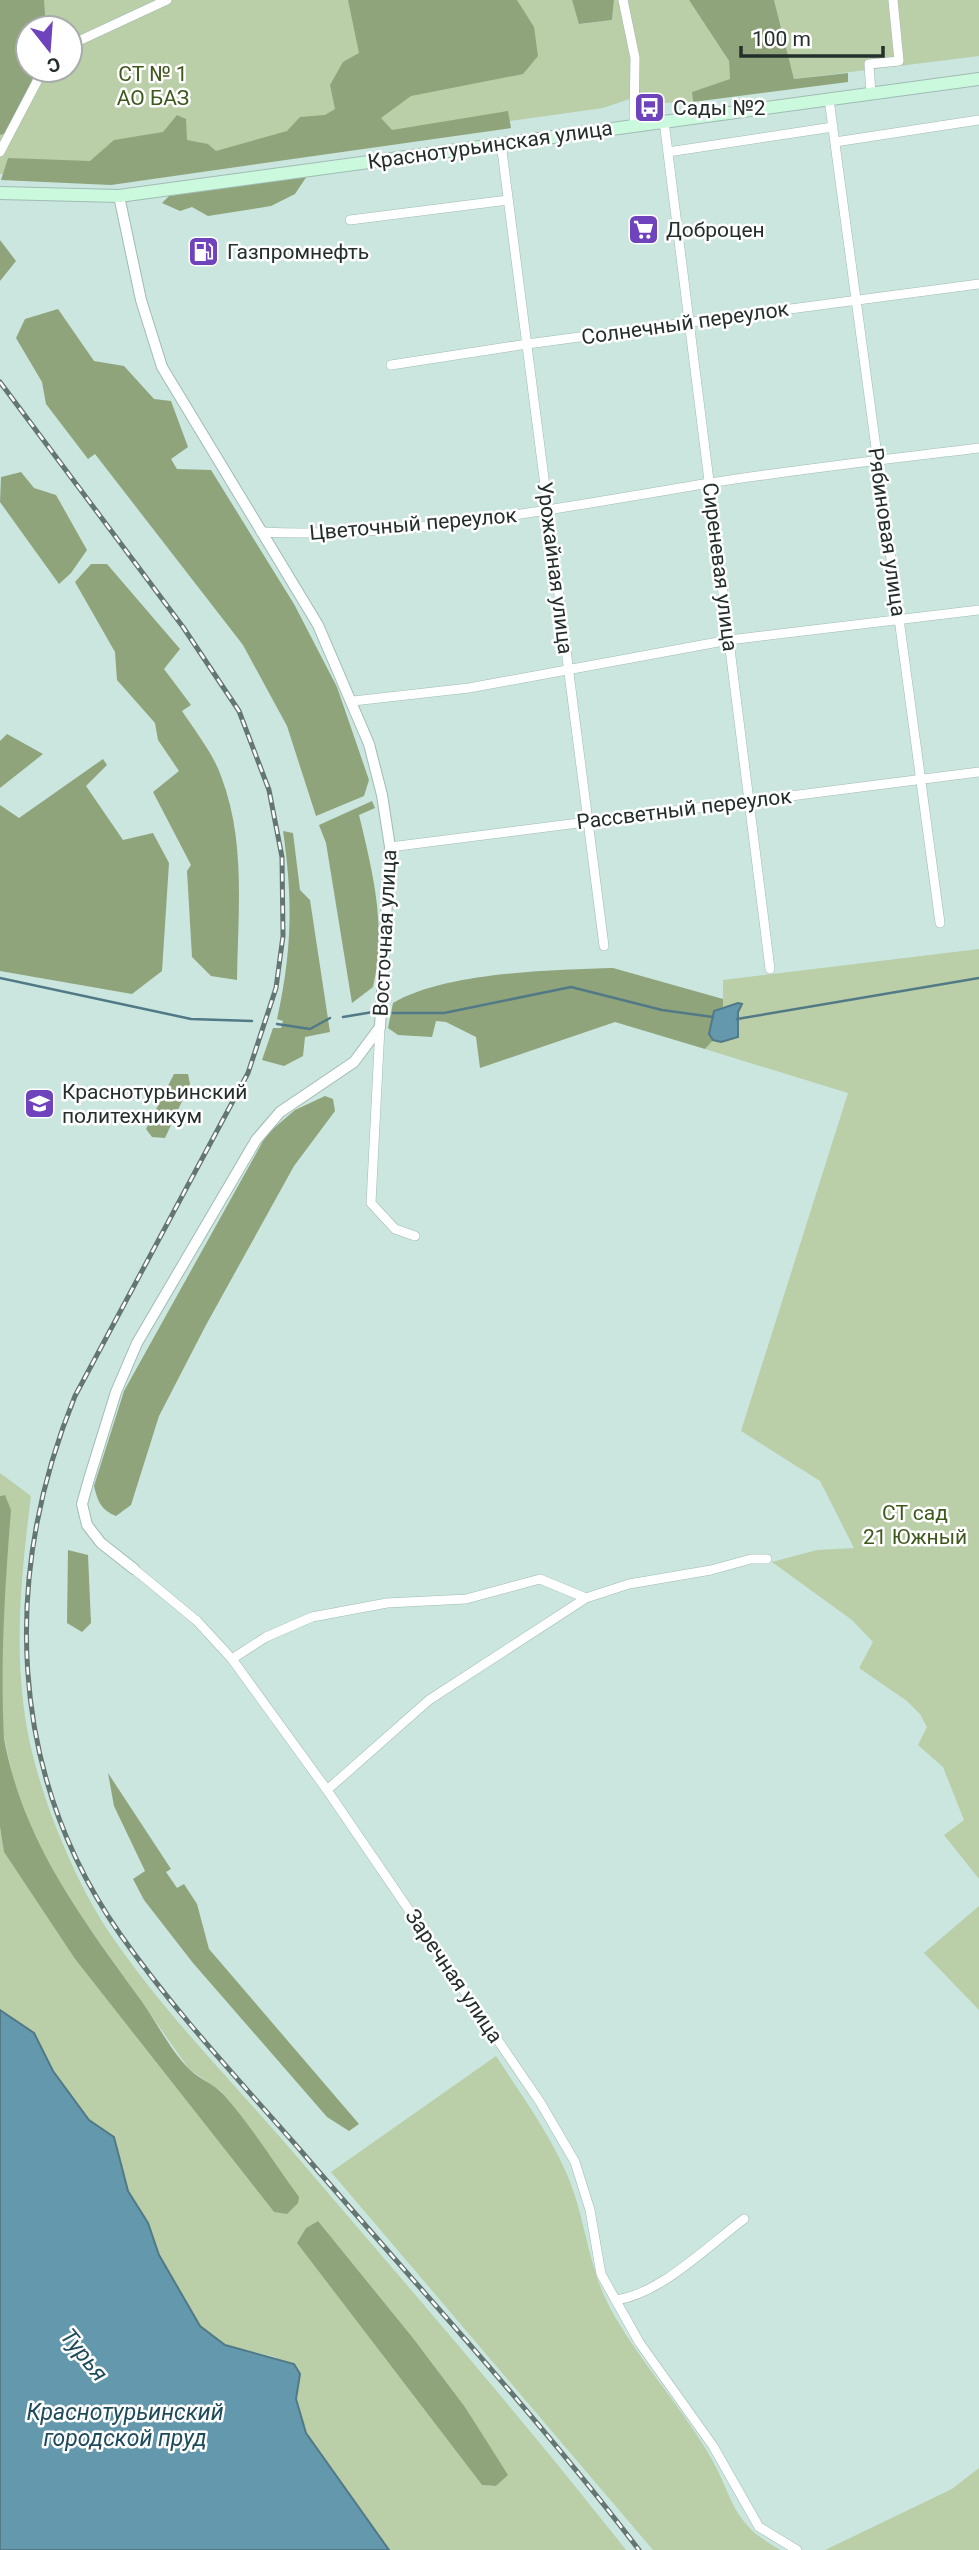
<svg xmlns="http://www.w3.org/2000/svg" width="979" height="2550" viewBox="0 0 979 2550" font-family="Roboto,sans-serif">
<style>
.green{fill:#bacea8;fill-rule:evenodd}
.forest{fill:#8fa47b}
.water{fill:#6499ad;stroke:#517986;stroke-width:2}
.lines{fill:none;stroke-linecap:round;stroke-linejoin:round}
.stream{stroke:#517986;stroke-width:2.5}
.minor-casing{stroke:#a0bbb4;stroke-width:10}
.tertiary-casing{stroke:#a0bbb4;stroke-width:12}
.secondary-casing{stroke:#a0bbb4;stroke-width:14}
.minor{stroke:#fff;stroke-width:9}
.tertiary{stroke:#fff;stroke-width:10}
.secondary{stroke:#cbf9de;stroke-width:12}
.rail-casing{stroke:#647671;stroke-width:5}
.rail{stroke:#fff;stroke-width:2.5;stroke-dasharray:8;stroke-linecap:butt}
.labels{text-anchor:middle;dominant-baseline:central;stroke-width:5;stroke-linejoin:round;paint-order:stroke}
.park-label{font-size:21px;fill:#3d581b;stroke:#fff}
.poi-label{font-size:21px;fill:#242f2c;stroke:#fff;text-anchor:start}
.street-label{font-size:21px;fill:#242f2c;stroke:#fff}
.water-label{font-size:23px;font-style:italic;fill:#1e4b5c;stroke:#fff}
</style>
<rect width="100%" height="100%" fill="#cae6df"/>
<path class="green" d="M 0,0 L 572,0 L 580,24 L 612,20 L 614,0 L 689,0 L 729,61 L 730,80 L 692,92 L 693,102 L 661,103 L 650,92 L 603,108 L 119,176 L 0,174 ZM 28,28 L 70,28 L 70,70 L 28,70 Z
M 774,0 L 979,0 L 979,56 L 794,79 Z
M 979,949 L 979,1879 L 944,1835 L 964,1820 L 943,1767 L 918,1745 L 927,1727 L 920,1714 L 907,1701 L 859,1668 L 873,1642 L 852,1620 L 772,1562 L 817,1550 L 854,1548 L 820,1481 L 741,1431 L 848,1093 L 705,1049 L 713,1040 L 721,1042 L 738,1036 L 738,1012 L 731,1006 L 723,1007 L 723,980 Z
M 0,1473 L 31,1496 C 20,1583 11,1673 34,1760 C 49,1817 79,1889 113,1938 C 166,2015 232,2081 293,2152 C 405,2283 519,2414 626,2550 L 389,2550 L 306,2433 L 296,2399 L 300,2374 L 275,2357 L 225,2345 L 200,2326 L 159,2255 L 148,2223 L 128,2191 L 115,2137 L 89,2121 L 53,2071 L 34,2033 L 0,2010 L 0,1827 L 4,1852 L 75,1959 L 274,2212 L 287,2213 L 222,2092 L 189,2069 L 74,1906 L 48,1867 L 27,1819 L 15,1789 L 4,1736 L 0,1693 L 5,1495 L 0,1496 ZM 318,2221 L 413,2338 L 465,2407 L 507,2475 L 496,2486 L 482,2485 L 298,2244 L 306,2228 Z
M 979,1906 L 979,2010 L 924,1953 Z
M 496,2056 C 520,2093 547,2130 565,2170 C 585,2213 587,2263 609,2306 C 637,2358 677,2401 707,2451 C 735,2497 728,2522 781,2550 L 653,2550 L 331,2172 Z
M 979,2468 L 979,2550 L 825,2550 L 952,2489 Z"/>
<path class="forest" d="M 0,0 L 44,0 L 46,28 L 28,28 L 28,70 L 37,70 L 6,133 L 0,135 Z
M 348,0 L 517,0 L 534,27 L 538,56 L 523,74 L 411,96 L 381,118 L 392,130 L 508,111 L 511,128 L 111,185 L 1,180 L 8,158 L 90,161 L 114,140 L 163,132 L 177,115 L 186,119 L 187,140 L 208,144 L 216,151 L 287,131 L 300,117 L 325,115 L 335,109 L 330,85 L 343,62 L 359,53 Z
M 572,0 L 614,0 L 612,20 L 579,24 Z
M 689,0 L 774,0 L 794,79 L 848,73 L 848,82 L 693,102 L 692,92 L 730,79 L 729,61 Z
M 307,176 L 295,194 L 271,206 L 208,216 L 192,207 L 180,211 L 162,203 L 169,196 Z
M 0,240 L 16,261 L 0,281 Z
M 58,309 L 94,361 L 124,366 L 154,399 L 171,401 L 188,447 L 171,459 L 177,469 L 211,470 L 294,604 L 337,687 L 369,780 L 364,796 L 316,816 L 287,726 L 243,645 L 95,454 L 88,459 L 46,404 L 42,382 L 16,338 L 25,319 Z
M 21,472 L 34,488 L 56,495 L 87,550 L 71,573 L 59,584 L 0,502 L 1,477 Z
M 91,564 L 107,564 L 180,649 L 164,669 L 191,705 L 182,711 C 195,731 213,753 221,776 C 246,841 238,911 237,980 L 211,976 L 192,957 L 187,871 L 191,865 L 153,792 L 179,771 L 158,740 L 155,723 L 117,680 L 115,652 L 75,582 Z
M 7,734 L 43,754 L 0,788 L 0,741 Z
M 103,759 L 107,765 L 86,786 L 123,840 L 153,833 L 169,863 L 162,971 L 132,994 L 0,971 L 0,805 L 19,818 Z
M 372,801 L 375,808 L 359,815 C 373,873 387,928 373,987 L 352,1003 L 326,843 L 319,825 Z
M 283,831 L 293,833 L 300,890 L 310,900 L 330,1032 L 305,1037 L 303,1056 L 284,1066 L 262,1060 L 273,1028 L 281,1028 L 283,1021 L 277,1019 C 292,952 293,899 283,831 Z
M 613,968 L 723,999 L 723,1007 L 714,1011 L 709,1034 L 713,1040 L 705,1049 L 615,1022 L 480,1068 L 476,1037 L 446,1022 L 436,1021 L 432,1037 L 398,1035 L 388,1028 L 393,1003 C 445,972 552,970 613,968 Z
M 174,1074 L 188,1074 L 190,1084 L 165,1138 L 152,1137 L 146,1129 Z
M 325,1096 L 333,1099 L 335,1111 L 294,1166 L 206,1325 L 159,1416 L 131,1505 L 116,1516 C 101,1510 98,1502 94,1486 L 124,1391 L 267,1134 L 295,1110 Z
M 5,1495 L 11,1510 C 5,1584 0,1664 4,1738 C 22,1840 81,1917 140,1999 C 156,2021 170,2050 189,2069 C 199,2079 214,2084 223,2094 C 251,2125 274,2163 299,2197 L 298,2203 L 287,2214 L 274,2212 L 75,1959 L 4,1852 L 0,1827 L 0,1496 Z
M 68,1550 L 88,1555 L 91,1623 L 82,1632 L 67,1623 Z
M 108,1773 L 171,1869 L 166,1872 L 177,1888 L 184,1884 L 197,1904 L 209,1949 L 359,2124 L 349,2131 L 327,2117 L 193,1963 L 144,1900 L 133,1879 L 145,1871 L 114,1806 Z
M 318,2221 L 413,2338 L 465,2407 L 508,2475 L 496,2486 L 482,2485 L 297,2243 L 306,2228 Z"/>
<path class="water" d="M 738,1003 L 742,1004 L 738,1012 L 738,1037 L 721,1042 L 713,1040 L 709,1034 L 714,1011 Z
M 0,2010 L 34,2033 L 53,2071 L 89,2120 L 114,2137 L 128,2191 L 148,2223 L 159,2255 L 200,2326 L 225,2345 L 294,2364 L 300,2374 L 296,2399 L 306,2433 L 389,2550 L 0,2550 Z"/>
<g class="lines">
<path class="stream" d="M 0,978 L 191,1019 L 252,1021
M 393,1013 L 444,1013 L 571,987 L 662,1010 L 713,1017
M 343,1017 L 373,1012
M 737,1019 L 979,978
M 277,1024 L 310,1029 L 330,1018"/>
<defs>
<path id="minor" d="M 623,0 L 635,58 L 634,125
M 70,45 L 167,0
M 871,94 L 869,64 L 899,61 L 893,0
M 829,99 L 940,923
M 664,121 L 770,969
M 835,142 L 979,120
M 501,143 L 604,946
M 0,152 L 43,70
M 668,152 L 833,127
M 350,220 L 508,200
M 391,365 L 527,344 L 979,284
M 261,532 C 413,539 561,507 710,483 C 799,469 889,459 979,448
M 353,701 L 469,688 L 729,640 L 979,610
M 390,847 L 979,772
M 380,1027 L 371,1203 L 395,1229 L 415,1236
M 134,1569 L 197,1621 L 232,1659 L 327,1790 L 540,2102 L 575,2162 L 590,2210 L 601,2274 L 639,2342 L 713,2446 L 759,2527 L 797,2550
M 232,1659 L 266,1637 L 312,1617 L 387,1603 L 466,1599 L 540,1579 L 586,1598
M 327,1790 L 429,1700 L 586,1598 L 629,1584 L 711,1570 L 751,1559 L 767,1559
M 616,2300 C 660,2294 708,2246 744,2219"/>
<path id="tertiary" d="M 119,196 L 141,300 L 162,367 L 318,625 L 369,744 L 382,795 L 390,847 L 380,1027 L 354,1062 L 280,1112 L 256,1140 L 137,1343 L 116,1392 L 89,1479 L 82,1504 L 87,1525 L 101,1543 L 134,1569"/>
<path id="secondary" d="M 0,193 L 119,196 L 979,79"/>
</defs>
<use href="#minor" class="minor-casing"/>
<use href="#tertiary" class="tertiary-casing"/>
<use href="#secondary" class="secondary-casing"/>
<use href="#minor" class="minor"/>
<use href="#tertiary" class="tertiary"/>
<use href="#secondary" class="secondary"/>
<defs>
<path id="rail" d="M 0,382 L 183,627 L 239,711 L 269,790 L 282,857 L 283,936 L 276,988 L 248,1073 L 75,1396 C 2,1575 7,1772 120,1934 C 174,2011 239,2080 301,2151 C 414,2283 534,2412 639,2550"/>
</defs>
<use href="#rail" class="rail-casing"/>
<use href="#rail" class="rail"/>
</g>
<defs>
<symbol id="bus-square" viewBox="-11 -11 22 22"><rect x="-9" y="-9" width="18" height="18" rx="4" fill="#6e43bc" stroke="#fff"/><path d="M-5-6H5V4H4V6H2V4H-2V6H-4V4H-5ZM-3.5-4V0h7V-4ZM-3.5 1.2v1.5H-2V1.2ZM2 1.2v1.5H3.5V1.2Z" fill="#fff"/></symbol>
<symbol id="supermarket-square" viewBox="-11 -11 22 22"><rect x="-9" y="-9" width="18" height="18" rx="4" fill="#6e43bc" stroke="#fff"/><path d="M-6-5.5h2.5l.6 2H6L4.5 2H-2.5L-4.4-4H-6ZM-1.5 3.2a1.3 1.3 0 1 0 .1 0ZM3 3.2a1.3 1.3 0 1 0 .1 0Z" fill="#fff"/></symbol>
<symbol id="fuel-square" viewBox="-11 -11 22 22"><rect x="-9" y="-9" width="18" height="18" rx="4" fill="#6e43bc" stroke="#fff"/><path d="M-5.5-6h7V0h2V4h1.3V-2.5L3-4.5l.8-.8L6-3V5H2.5V1h-1V6h-7ZM-4.2-4.7v3.2H.2V-4.7Z" fill="#fff"/></symbol>
<symbol id="university-square" viewBox="-11 -11 22 22"><rect x="-9" y="-9" width="18" height="18" rx="4" fill="#6e43bc" stroke="#fff"/><path d="M0-5L7-2L0 1L-7-2ZM-4 1L0 2.5L4 1V4Q0 6-4 4Z" fill="#fff"/></symbol>
</defs>
<g fill-rule="evenodd">
<use href="#bus-square" x="632" y="90" width="35" height="35"/>
<use href="#supermarket-square" x="626" y="212" width="35" height="35"/>
<use href="#fuel-square" x="186" y="234" width="35" height="35"/>
<use href="#university-square" x="22" y="1086" width="35" height="35"/>
</g>
<g class="labels">
<g class="park-label">
<text x="153" y="74">СТ № 1<tspan x="153" dy="24">АО БАЗ</tspan></text>
<text x="915" y="1513">СТ сад<tspan x="915" dy="24">21 Южный</tspan></text>
</g>
<g class="poi-label">
<text x="673" y="108">Сады №2</text>
<text x="666" y="230">Доброцен</text>
<text x="227" y="252">Газпромнефть</text>
<text x="62" y="1092">Краснотурьинский<tspan x="62" dy="24">политехникум</tspan></text>
</g>
<g class="street-label">
<text transform="translate(490 145) rotate(-8)">Краснотурьинская улица</text>
<text transform="translate(685 323) rotate(-8)">Солнечный переулок</text>
<text transform="translate(413 524) rotate(-5)">Цветочный переулок</text>
<text transform="translate(887 532) rotate(82)">Рябиновая улица</text>
<text transform="translate(720 567) rotate(83)">Сиреневая улица</text>
<text transform="translate(555 568) rotate(83)">Урожайная улица</text>
<text transform="translate(684 809) rotate(-7)">Рассветный переулок</text>
<text transform="translate(385 933) rotate(-87)">Восточная улица</text>
<text transform="translate(454 1976) rotate(56)">Заречная улица</text>
</g>
<g class="water-label">
<text transform="translate(84 2355) rotate(51)">Турья</text>
<text x="125" y="2412">Краснотурьинский<tspan x="125" dy="26">городской пруд</tspan></text>
</g>
</g>
<g transform="translate(49 49) rotate(163)"><circle r="33" fill="#ffffff" stroke="#a7acab" stroke-width="2"/>
<path d="M0-5L12 26L0 18L-12 26Z" fill="#6e43bc"/>
<text y="-10" font-size="19" font-weight="bold" text-anchor="middle" fill="#242f2c">С</text>
</g>
<path d="M741 46v10h142v-10" fill="none" stroke="#242f2c" stroke-width="3.5"/>
<text x="752" y="46" font-size="21" fill="#242f2c" stroke="#ffffff" stroke-width="5" paint-order="stroke">100 m</text>
</svg>
